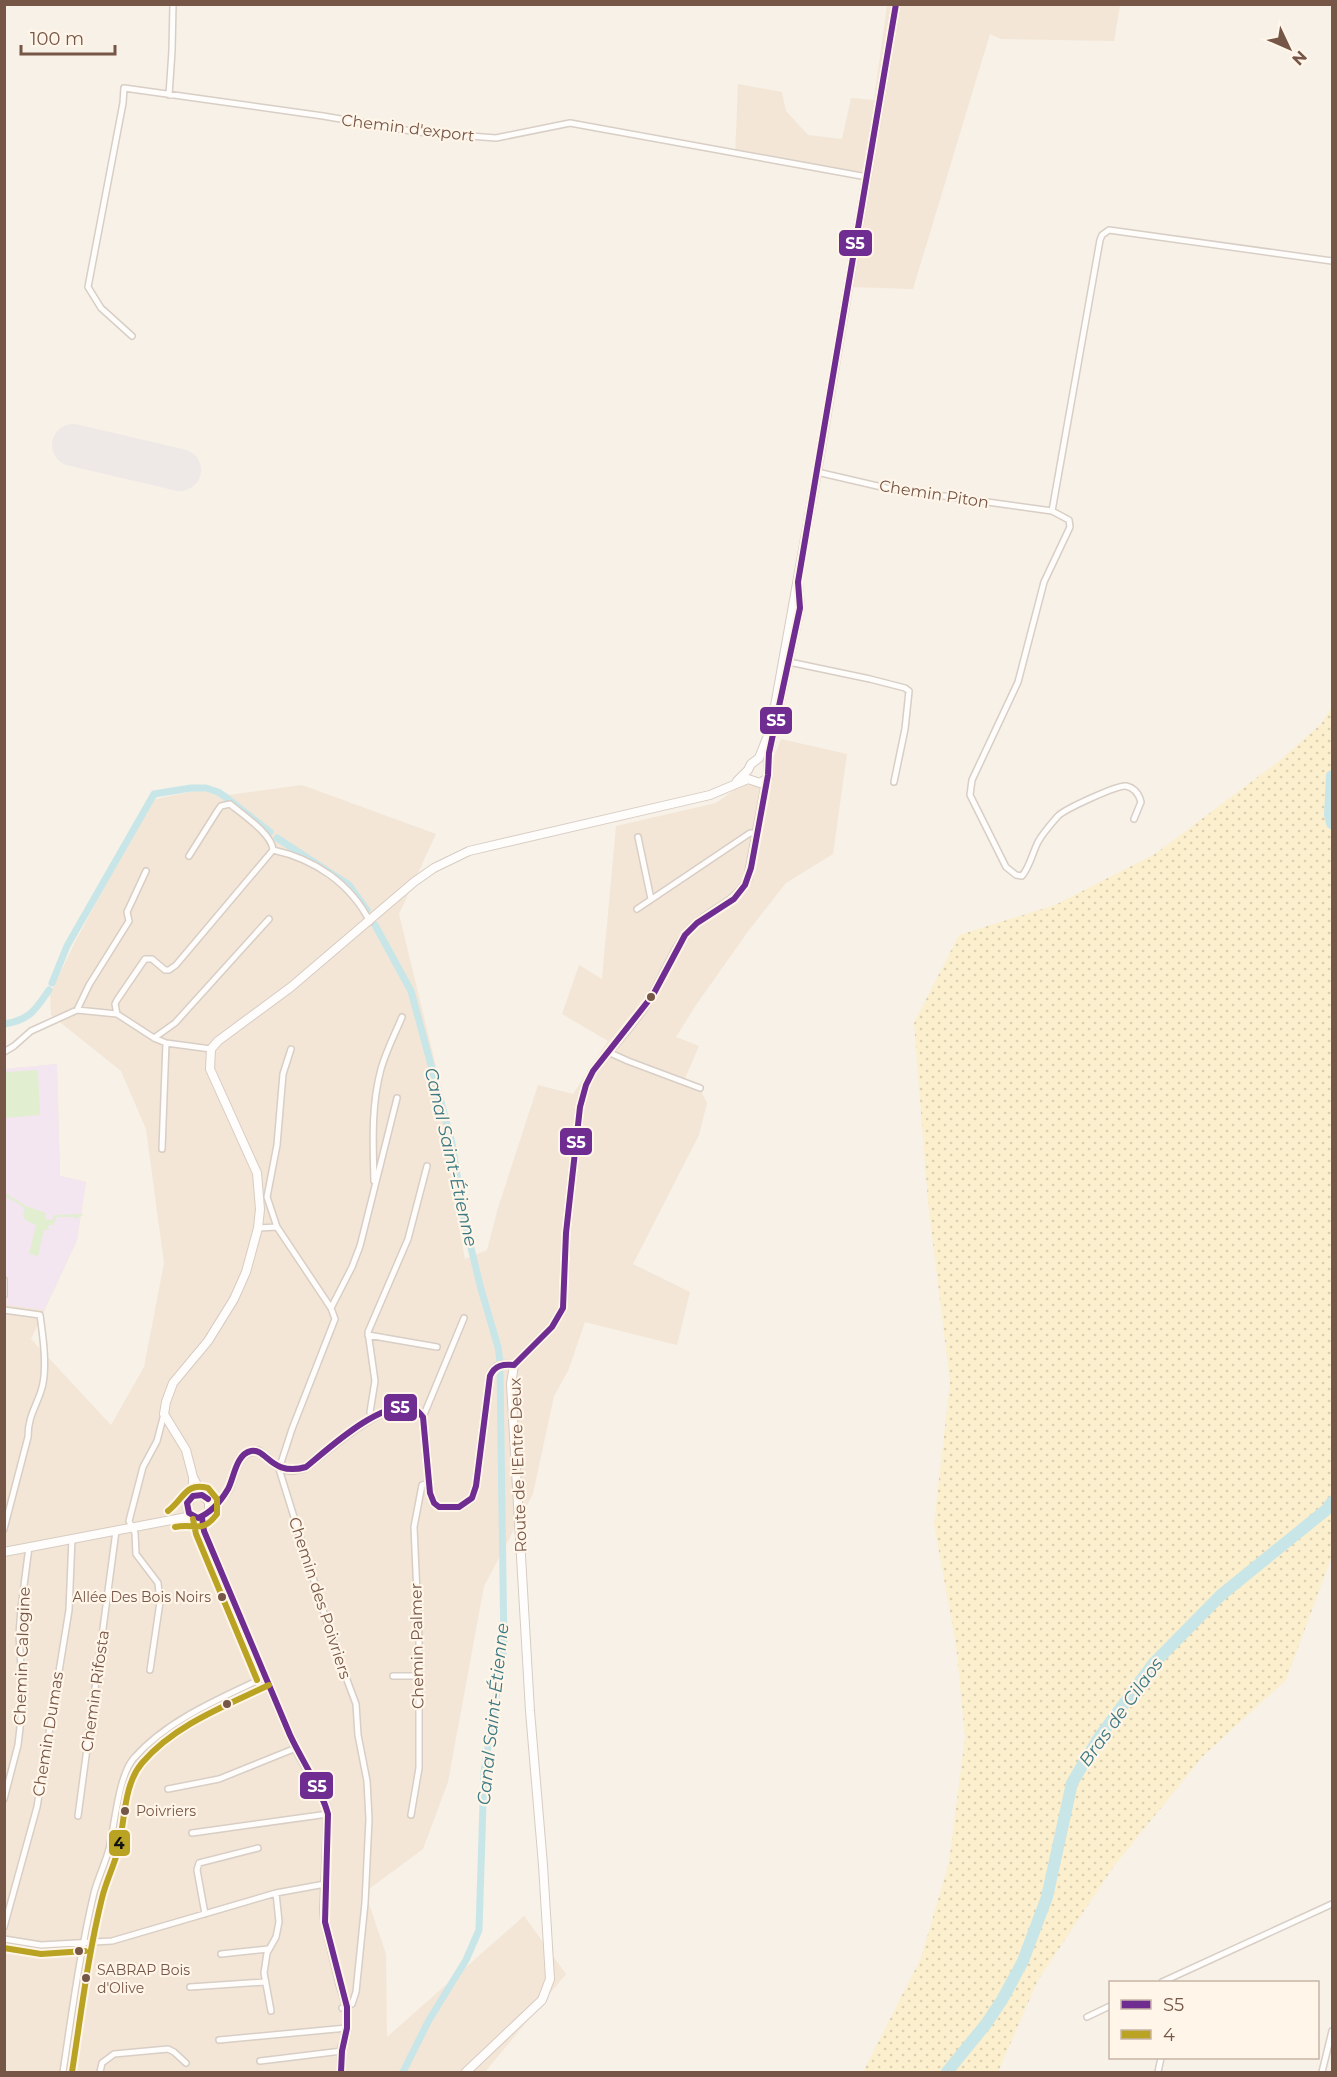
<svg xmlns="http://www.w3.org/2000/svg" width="1337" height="2077" viewBox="0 0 1337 2077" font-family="Montserrat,sans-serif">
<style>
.residential{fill:#f3e6d6}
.education{fill:#f3e6f1}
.green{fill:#e2eed0}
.sand{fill:url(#sand-dots)}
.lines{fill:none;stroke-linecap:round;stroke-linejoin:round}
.canal{stroke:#c8e6e8;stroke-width:7}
.river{stroke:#c8e6e8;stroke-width:12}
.runway{stroke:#eee9e6;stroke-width:42}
.minor-casing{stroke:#d8cec5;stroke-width:8}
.tertiary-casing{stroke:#d8cec5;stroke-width:10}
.secondary-casing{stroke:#d7ccc3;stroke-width:10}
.minor{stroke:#fefdfb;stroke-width:5}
.tertiary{stroke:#fefdfb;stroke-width:7}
.secondary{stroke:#fefdfb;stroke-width:8}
.bus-1-casing{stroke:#fff5e8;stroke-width:10}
.bus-2-casing{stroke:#fff5e8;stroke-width:10}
.bus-1{stroke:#6f2c91;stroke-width:6}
.bus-2{stroke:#baa223;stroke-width:6}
.bus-dot{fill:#765646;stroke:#fff5e8;stroke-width:2}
.labels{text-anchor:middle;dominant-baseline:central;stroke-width:4.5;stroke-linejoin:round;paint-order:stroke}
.bus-label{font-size:14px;fill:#765646;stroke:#fff5e8;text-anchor:start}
.street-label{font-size:16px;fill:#765646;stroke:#fff5e8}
.water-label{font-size:18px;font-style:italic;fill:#3b7983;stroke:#fff5e8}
.line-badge{stroke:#fff5e8;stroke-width:2}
.badge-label{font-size:16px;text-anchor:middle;font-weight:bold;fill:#fff}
.pale-badge-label{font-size:16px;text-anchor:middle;font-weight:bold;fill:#111}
</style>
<defs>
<pattern id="sand-dots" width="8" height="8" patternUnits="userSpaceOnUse" patternTransform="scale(1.5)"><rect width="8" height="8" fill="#fbefce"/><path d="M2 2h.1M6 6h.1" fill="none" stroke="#dbcfb2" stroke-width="1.8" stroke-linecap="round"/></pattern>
</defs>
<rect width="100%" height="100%" fill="#f7f1e7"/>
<path class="residential" d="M 887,5 L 1120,5 L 1114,41 L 1001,39 L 990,34 L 913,289 L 850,287 L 861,179 L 735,157 L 738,84 L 782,92 L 786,111 L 808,135 L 842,139 L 851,98 L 874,100 Z
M 781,739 L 847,754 L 833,854 L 786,883 L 749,930 L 696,1005 L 676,1037 L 699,1046 L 683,1083 L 701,1091 L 707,1103 L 699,1135 L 633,1264 L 690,1292 L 677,1345 L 585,1322 L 568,1371 L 554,1396 L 533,1494 L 484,1586 L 448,1782 L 423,1849 L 365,1892 L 386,1954 L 387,2037 L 524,1916 L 566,1974 L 485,2072 L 5,2072 L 5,1069 L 57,1064 L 60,1176 L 86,1182 L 77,1240 L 31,1339 L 111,1425 L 144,1367 L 164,1263 L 146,1129 L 121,1071 L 51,1015 L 50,994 L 75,942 L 151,800 L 199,790 L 221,796 L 302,785 L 436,834 L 399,914 L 441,1087 L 455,1204 L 465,1259 L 487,1250 L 498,1208 L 538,1085 L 573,1094 L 608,1041 L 562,1014 L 579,965 L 602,979 L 616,826 L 716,803 L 744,783 L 761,788 Z"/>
<path class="education" d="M 57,1064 L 60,1176 L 86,1182 L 77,1240 L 44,1310 L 7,1305 L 4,1280 L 4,1069 Z"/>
<path class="green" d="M 38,1070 L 40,1115 L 5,1118 L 5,1072 Z
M 5,1193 L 26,1206 L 46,1213 L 45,1219 L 53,1220 L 54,1215 L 83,1214 L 83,1215 L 78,1217 L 76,1220 L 74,1217 L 57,1217 L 53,1226 L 51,1224 L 48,1226 L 49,1230 L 44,1230 L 38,1256 L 29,1254 L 36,1225 L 25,1220 L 23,1214 L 25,1208 L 7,1197 L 5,1199 Z"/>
<path class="sand" d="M 1332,707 L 1332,1556 L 1286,1680 L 1203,1756 L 1114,1866 L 1038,1980 L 998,2072 L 863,2072 L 921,1958 L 949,1862 L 965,1737 L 956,1645 L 934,1524 L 950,1382 L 928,1202 L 914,1023 L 959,935 L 1055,905 L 1155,854 L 1279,761 L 1321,724 Z"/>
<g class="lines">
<path class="canal" d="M 277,838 L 349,885 L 367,910
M 375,925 L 411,991 L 452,1143 L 464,1219 L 481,1289 L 498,1347 L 500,1361
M 52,983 L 67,946 L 154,794 L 191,788 L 206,788 L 218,792 L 227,798 L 270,832
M 4,1024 C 30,1020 35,1010 49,990
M 403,2072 L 429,2020 L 466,1960 L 479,1930 L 484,1772 L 504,1648 L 500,1372"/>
<path class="river" d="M 1332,776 L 1330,815 L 1332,823
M 947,2072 L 986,2024 L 1002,2000 L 1023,1961 L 1047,1897 L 1072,1783 L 1098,1739 L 1153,1664 L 1221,1595 L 1326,1510 L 1332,1502"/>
<path class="runway" d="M 73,445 L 180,470"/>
<defs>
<path id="minor" d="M 169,95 L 172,51 L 173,4
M 132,336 L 101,308 L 88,287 L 123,103 L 124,88 L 323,116 L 417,132 L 496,138 L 570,123 L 867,177
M 817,472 L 886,488 L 1052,511 L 1069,520 L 1070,527 L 1044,582 L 1018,682 L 972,780 L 970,795 L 1006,867 L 1016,875 L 1022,876 C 1030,866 1032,854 1038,842 C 1043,833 1051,824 1058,816 C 1065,809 1117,785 1126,786 C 1135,788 1139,794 1141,802 L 1134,819
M 1052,511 L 1100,240 L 1102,235 L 1109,230 L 1332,261
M 789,662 L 870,679 L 905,688 L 909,691 L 905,729 L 894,782
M 638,837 L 651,899
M 273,850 C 315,859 351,884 370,922
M 189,856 L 218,810 L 221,806 L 230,804 C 243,815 272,834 273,850
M 637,909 L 750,833 L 757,833
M 77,1010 L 89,985 L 129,921 L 127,912 L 146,871
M 117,1014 L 115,1004 L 117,1000 L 145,959 L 152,959 L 165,970 L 169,970 L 176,965 L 273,850
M 154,1038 L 175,1023 L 269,919
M 4,1052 L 14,1046 L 31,1031 L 77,1010 L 117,1014 L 154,1038 L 166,1043 L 211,1049
M 608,1052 L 628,1061 L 700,1088
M 162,1149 L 166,1043
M 374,1181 C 373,1143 371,1106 381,1069 C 386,1051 395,1034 402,1017
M 277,1227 L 267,1197 L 277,1145 L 283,1074 L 291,1049
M 258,1228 L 277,1227 L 331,1308 L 335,1319 L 292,1429 L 279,1469 L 334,1645 L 356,1704 L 358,1735 L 367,1781 L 369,1819 L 365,1903 L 356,1992 L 352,2004 L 342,2008
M 4,1280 L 4,1295
M 331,1308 L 352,1267 L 360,1246 L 397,1098
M 4,1310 L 40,1315 C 43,1336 48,1371 41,1391 C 35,1409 28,1417 28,1437 L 4,1529
M 368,1335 L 437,1347
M 423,1417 L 464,1318
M 371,1418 L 370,1412 L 375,1381 L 368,1332 L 408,1239 L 427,1166
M 150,1670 L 160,1602 L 158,1583 L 136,1554 L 135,1533 L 129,1521 L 143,1467 L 157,1441 L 164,1414
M 393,1676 L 419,1676
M 168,1789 L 219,1779 L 296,1748
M 4,1799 L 18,1745 L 23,1701 L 19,1635 L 21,1608 L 29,1547
M 411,1815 L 419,1768 L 419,1639 L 414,1527 L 422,1485 L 429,1483
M 78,1816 L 116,1531
M 192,1833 L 328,1814
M 205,1914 L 197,1870 L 199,1863 L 258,1848
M 4,1927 L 37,1807 L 69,1610 L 72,1538
M 4,1939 L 41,1945 L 112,1941 L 276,1893 L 325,1884
M 221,1954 L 268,1949
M 1162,1982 L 1332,1904
M 190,1987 L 265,1982
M 271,2011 L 264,1973 L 267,1953 L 276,1937 L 279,1922 L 276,1893
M 1087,2017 L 1110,2006
M 219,2040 L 347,2028
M 260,2061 L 342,2051
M 63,2072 C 72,2012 80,1952 94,1893 C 98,1878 105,1864 109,1849 C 115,1825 118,1776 134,1758 C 167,1720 221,1698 265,1677
M 100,2072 L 102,2063 L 114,2054 L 168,2049 L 174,2052 L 186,2063
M 1158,2072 L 1161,2058
M 1322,2072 L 1332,2031"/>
<path id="tertiary" d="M 210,1508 C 216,1503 224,1497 228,1490 C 236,1474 235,1450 258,1451 C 277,1464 280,1476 306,1467 C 326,1451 387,1397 412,1408 C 416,1409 420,1414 423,1417 L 430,1493 L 434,1503 L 439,1507 L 459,1507 L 472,1498 L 476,1486 L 490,1376 C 495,1364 501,1364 514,1365"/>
<path id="secondary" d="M 775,706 L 817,472 L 896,4
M 737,781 L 748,770 L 751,764 L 759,758 L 769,733
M 192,1516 C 183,1507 190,1503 192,1493 C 193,1488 193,1483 193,1478
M 202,1518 L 204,1531 C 234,1602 263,1673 294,1744 C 304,1767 322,1789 328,1814 L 324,1909 L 325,1922 L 340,1984 L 347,2007 L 347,2028 L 342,2051
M 4,1552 L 187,1517 L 202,1518 L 209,1511 L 209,1502 L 202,1495 L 193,1477 L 186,1450 L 164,1414 L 166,1402 L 173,1383 L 208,1341 L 234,1299 L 246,1272 L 258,1228 L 260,1209 L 257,1173 L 210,1069 L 211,1049 L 218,1041 L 291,987 L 414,882 L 434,868 L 469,851 L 710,795 L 748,779 L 760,783 L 768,778
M 341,2072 L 342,2047
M 466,2072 L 542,2000 L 550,1979 L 543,1865 L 530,1711 L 511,1384 L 514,1365 L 552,1327 L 563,1308 L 566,1233 L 580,1107 L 586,1085 L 593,1071 C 613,1045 636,1022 653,994 C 665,974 673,951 687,933 C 705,910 736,906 748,878 L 766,783 C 770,771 767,765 769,753 L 800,608 L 798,582"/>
</defs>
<use href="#minor" class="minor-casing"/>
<use href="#tertiary" class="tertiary-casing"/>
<use href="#secondary" class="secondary-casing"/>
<use href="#minor" class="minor"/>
<use href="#tertiary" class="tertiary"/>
<use href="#secondary" class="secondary"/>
<defs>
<path id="bus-1" d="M 514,1365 L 552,1327 L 563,1308 L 566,1233 L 580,1107 L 586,1085 L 593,1071 L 653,995 L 685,935 L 697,923 L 734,899 L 745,885 L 751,868 L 768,775 L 769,753 L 800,608 L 798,582 L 896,4
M 208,1499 L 202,1495 L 193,1496 L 187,1503 L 189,1513 L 198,1518 C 210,1513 221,1501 228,1489 C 234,1478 236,1454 251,1451 C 267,1448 271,1477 306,1467 C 328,1449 382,1399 412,1408 C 417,1409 420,1414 423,1417 L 430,1493 L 434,1503 L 439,1507 L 459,1507 L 472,1498 L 476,1486 L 490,1376 C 495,1365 503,1364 514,1365
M 202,1518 L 204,1531 C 232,1599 261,1667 290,1735 C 302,1761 320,1786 328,1814 L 325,1922 L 347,2007 L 347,2028 L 342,2051 L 341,2072"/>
<path id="bus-2" d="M 168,1511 C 184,1499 185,1482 208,1488 L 217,1499 L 217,1514 C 202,1534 196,1523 175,1527
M 193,1519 L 196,1534 L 257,1680
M 4,1948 L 41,1954 L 85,1951
M 72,2072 C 81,2014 88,1955 102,1898 C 106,1881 114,1866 118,1850 C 125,1823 123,1785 142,1763 C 174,1725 225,1706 269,1685"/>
</defs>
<use href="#bus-1" class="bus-1-casing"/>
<use href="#bus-2" class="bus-2-casing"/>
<use href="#bus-1" class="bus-1"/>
<use href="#bus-2" class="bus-2"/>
</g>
<g class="bus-dot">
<circle cx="651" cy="997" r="5"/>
<circle cx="222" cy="1597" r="5"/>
<circle cx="227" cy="1704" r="5"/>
<circle cx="125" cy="1811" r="5"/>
<circle cx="79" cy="1951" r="5"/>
<circle cx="86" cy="1978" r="5"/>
</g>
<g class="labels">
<g class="bus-label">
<text x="211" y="1597" text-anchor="end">Allée Des Bois Noirs</text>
<text x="136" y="1811">Poivriers</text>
<text x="97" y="1970">SABRAP Bois<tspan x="97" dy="18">d'Olive</tspan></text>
</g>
<g class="street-label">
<text transform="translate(408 128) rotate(7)">Chemin d'export</text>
<text transform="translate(934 494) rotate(9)">Chemin Piton</text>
<text transform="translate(518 1465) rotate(-92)">Route de l'Entre Deux</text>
<text transform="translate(320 1598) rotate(72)">Chemin des Poivriers</text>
<text transform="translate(417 1646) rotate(-91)">Chemin Palmer</text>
<text transform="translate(22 1656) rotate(-88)">Chemin Calogine</text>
<text transform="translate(95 1691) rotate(-82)">Chemin Rifosta</text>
<text transform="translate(48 1734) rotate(-81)">Chemin Dumas</text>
</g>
<g class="water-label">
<text transform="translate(451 1157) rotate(77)">Canal Saint-Étienne</text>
<text transform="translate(1121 1712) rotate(-54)">Bras de Cilaos</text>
<text transform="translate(493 1714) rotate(-84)">Canal Saint-Étienne</text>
</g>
</g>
<g class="line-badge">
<rect x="838" y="229" width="35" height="28" rx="6" fill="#6f2c91"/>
<rect x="759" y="706" width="34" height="29" rx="6" fill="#6f2c91"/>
<rect x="559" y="1127" width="34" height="29" rx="6" fill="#6f2c91"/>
<rect x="383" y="1393" width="35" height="29" rx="6" fill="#6f2c91"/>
<rect x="299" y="1771" width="35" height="29" rx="6" fill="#6f2c91"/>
<rect x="108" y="1829" width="23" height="28" rx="6" fill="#baa223"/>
</g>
<g class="badge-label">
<text x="855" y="249">S5</text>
<text x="776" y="726">S5</text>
<text x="576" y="1148">S5</text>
<text x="400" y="1413">S5</text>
<text x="317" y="1792">S5</text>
</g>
<g class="pale-badge-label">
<text x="119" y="1849">4</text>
</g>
<rect width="1337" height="2077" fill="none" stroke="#765646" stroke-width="12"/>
<rect x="1109" y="1981" width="210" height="78" fill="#fff5e8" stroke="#c8b5a7" stroke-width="1.5"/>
<rect x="1121" y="2000" width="30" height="9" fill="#6f2c91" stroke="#c8b5a7" stroke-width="1.5"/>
<text x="1163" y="2011" font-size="18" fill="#765646">S5</text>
<rect x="1121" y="2030" width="30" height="9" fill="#baa223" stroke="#c8b5a7" stroke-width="1.5"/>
<text x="1163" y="2041" font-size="18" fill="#765646">4</text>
<g transform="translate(1289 48) rotate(134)" stroke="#fff5e8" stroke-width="4.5" paint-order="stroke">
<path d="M0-4.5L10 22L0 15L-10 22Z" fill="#765646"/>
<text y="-9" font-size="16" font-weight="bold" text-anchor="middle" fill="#765646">N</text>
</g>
<path d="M21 45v9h94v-9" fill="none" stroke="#765646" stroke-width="3"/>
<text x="30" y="45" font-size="18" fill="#765646" stroke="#fff5e8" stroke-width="4.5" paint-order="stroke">100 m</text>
</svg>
